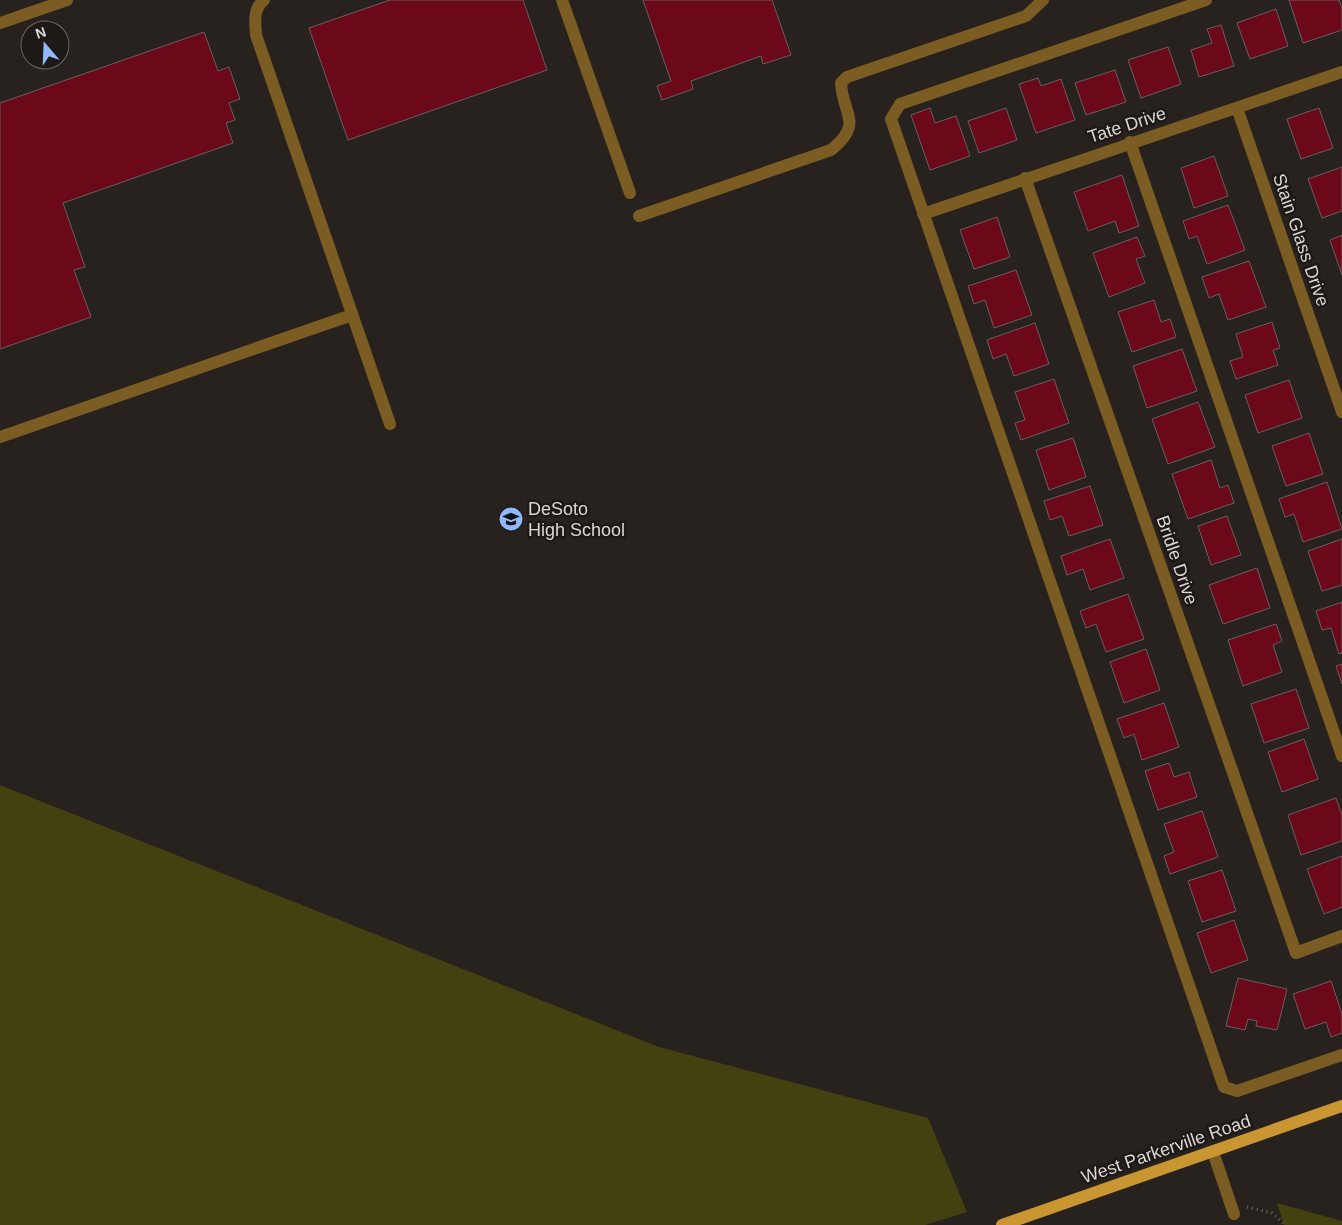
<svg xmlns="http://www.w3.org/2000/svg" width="1342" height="1225" viewBox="0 0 1342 1225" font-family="Arial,sans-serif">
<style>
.green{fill:#42410f}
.building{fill:#6b0819;stroke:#675f5f}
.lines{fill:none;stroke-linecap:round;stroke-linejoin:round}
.path{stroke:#6e6967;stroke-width:3;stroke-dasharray:1 4;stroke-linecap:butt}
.minor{stroke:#7b5c22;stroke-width:12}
.major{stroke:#ca9632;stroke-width:12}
.labels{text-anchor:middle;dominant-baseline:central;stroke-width:5;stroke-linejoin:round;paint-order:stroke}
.street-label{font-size:18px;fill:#dbd7d5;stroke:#1e1916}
.poi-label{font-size:18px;fill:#dbd7d5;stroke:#1e1916;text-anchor:start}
</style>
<rect width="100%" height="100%" fill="#28221f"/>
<path class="green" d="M 0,785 L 659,1047 L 928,1118 L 967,1212 L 925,1225 L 0,1225 Z
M 1277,1203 L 1342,1221 L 1342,1225 L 1284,1225 Z"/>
<path class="building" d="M 390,0 L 523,0 L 547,70 L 348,140 L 309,28 Z
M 643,0 L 772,0 L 791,55 L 763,64 L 761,56 L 691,81 L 693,89 L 662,100 L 657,86 L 671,81 Z
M 1289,0 L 1339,0 L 1342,9 L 1342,30 L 1303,43 Z
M 1276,9 L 1288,46 L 1250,59 L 1237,23 Z
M 1221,25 L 1234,66 L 1199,77 L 1191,50 L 1212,43 L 1207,29 Z
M 204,32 L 218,71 L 229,67 L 240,99 L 229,103 L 235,120 L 226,123 L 233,143 L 63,203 L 85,267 L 74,270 L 91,317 L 0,349 L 0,103 Z
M 1168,47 L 1181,84 L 1141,98 L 1128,60 Z
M 1115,70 L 1126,102 L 1086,115 L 1075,83 Z
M 1038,78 L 1041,86 L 1061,79 L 1075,120 L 1036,133 L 1019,84 Z
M 930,108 L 935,123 L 956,116 L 970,156 L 930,170 L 911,115 Z
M 1006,108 L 1017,140 L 979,153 L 968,121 Z
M 1319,108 L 1333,148 L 1301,159 L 1287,119 Z
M 1214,156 L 1228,196 L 1194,208 L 1181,168 Z
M 1342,167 L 1342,211 L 1322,218 L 1308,179 Z
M 1122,175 L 1139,226 L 1119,233 L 1115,221 L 1088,231 L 1074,192 Z
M 1228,205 L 1245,250 L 1207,264 L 1197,236 L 1189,239 L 1183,221 Z
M 997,217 L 1010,257 L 974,269 L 960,230 Z
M 1342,235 L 1342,275 L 1330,240 Z
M 1137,237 L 1145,256 L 1136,259 L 1145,283 L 1109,297 L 1093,253 Z
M 1249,261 L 1266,307 L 1228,320 L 1219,294 L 1209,298 L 1202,277 Z
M 1016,270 L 1032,315 L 994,328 L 985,300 L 974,304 L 968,286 Z
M 1154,300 L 1161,322 L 1170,319 L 1176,337 L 1132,352 L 1118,312 Z
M 1272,322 L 1280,348 L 1273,350 L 1278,365 L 1236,379 L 1230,361 L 1243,357 L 1236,334 Z
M 1035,323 L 1049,364 L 1014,376 L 1006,354 L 993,359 L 987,340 Z
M 1182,349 L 1197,391 L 1147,408 L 1133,366 Z
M 1054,379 L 1069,423 L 1021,440 L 1015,423 L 1025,420 L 1015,392 Z
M 1289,380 L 1302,418 L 1258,433 L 1245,395 Z
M 1198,402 L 1215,447 L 1168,464 L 1152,419 Z
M 1309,433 L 1323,474 L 1286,486 L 1272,446 Z
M 1073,438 L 1086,477 L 1049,490 L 1036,450 Z
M 1211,460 L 1220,488 L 1228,485 L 1234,503 L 1188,519 L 1172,474 Z
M 1327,482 L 1342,529 L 1303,542 L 1294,514 L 1285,517 L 1279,499 Z
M 1090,486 L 1103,525 L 1069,536 L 1062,516 L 1050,520 L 1044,501 Z
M 1227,516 L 1241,555 L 1211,565 L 1198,526 Z
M 1110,539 L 1124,578 L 1090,590 L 1083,569 L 1067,575 L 1061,556 Z
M 1342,539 L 1342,585 L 1322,591 L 1308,551 Z
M 1257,568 L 1270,608 L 1223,624 L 1209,585 Z
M 1128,594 L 1144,639 L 1106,652 L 1096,624 L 1086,628 L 1080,611 Z
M 1342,602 L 1342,653 L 1339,654 L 1331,628 L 1322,630 L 1316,611 Z
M 1276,624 L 1282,641 L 1273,645 L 1282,672 L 1243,686 L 1228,640 Z
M 1146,649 L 1160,690 L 1124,703 L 1110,662 Z
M 1342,664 L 1342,684 L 1336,666 Z
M 1296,689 L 1309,728 L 1264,743 L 1251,704 Z
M 1164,703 L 1179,747 L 1142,760 L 1134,734 L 1124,738 L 1117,719 Z
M 1304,739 L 1318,779 L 1282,792 L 1268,752 Z
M 1169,763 L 1174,777 L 1189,772 L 1197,797 L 1158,810 L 1145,771 Z
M 1336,798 L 1342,815 L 1342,841 L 1301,855 L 1288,815 Z
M 1202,811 L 1218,857 L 1170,874 L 1164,856 L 1174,852 L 1164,824 Z
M 1342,856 L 1342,907 L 1324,914 L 1307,869 Z
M 1222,870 L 1236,911 L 1202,922 L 1188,881 Z
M 1234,920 L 1248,960 L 1211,973 L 1197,933 Z
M 1238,978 L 1287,989 L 1277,1030 L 1256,1026 L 1257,1021 L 1248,1019 L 1245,1030 L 1226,1026 Z
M 1331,981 L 1342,1014 L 1342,1033 L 1331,1037 L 1326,1022 L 1305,1029 L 1293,994 Z"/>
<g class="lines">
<path class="path" d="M 1247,1207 L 1272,1213 L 1286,1225"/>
<path class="minor" d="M 264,0 C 253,9 255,22 256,35 L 390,424
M 562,0 L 630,193
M 1206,0 L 900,104 L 891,119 L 1224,1087 L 1237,1091 L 1342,1055
M 0,23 L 67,0
M 1237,108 L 1342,412
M 1130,142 L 1342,756
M 1025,178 L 1296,953 L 1342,936
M 923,214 L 1342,72
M 639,216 L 831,150 C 864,123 843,116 841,83 L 847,77 L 1026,16 L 1043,0
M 0,437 L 352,315
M 1213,1152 L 1234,1214"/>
<path class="major" d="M 1002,1225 L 1342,1106"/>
</g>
<defs>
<symbol id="school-disc" viewBox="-11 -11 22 22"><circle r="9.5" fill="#91b8fd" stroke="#1e1916"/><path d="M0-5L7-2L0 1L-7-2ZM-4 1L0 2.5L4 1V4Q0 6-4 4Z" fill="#111"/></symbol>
</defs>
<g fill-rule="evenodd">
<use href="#school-disc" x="497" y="505" width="28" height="28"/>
</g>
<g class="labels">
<g class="street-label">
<text transform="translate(1127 125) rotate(-18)">Tate Drive</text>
<text transform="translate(1301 240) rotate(71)">Stain Glass Drive</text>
<text transform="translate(1177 560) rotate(71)">Bridle Drive</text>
<text transform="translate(1166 1149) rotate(-19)">West Parkerville Road</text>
</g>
<g class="poi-label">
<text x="528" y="509">DeSoto<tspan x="528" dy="21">High School</tspan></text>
</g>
</g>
<g transform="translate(45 45) rotate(341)"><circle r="24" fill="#1e1916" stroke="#6a6562"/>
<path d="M0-4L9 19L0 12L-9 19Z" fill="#91b8fd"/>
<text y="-8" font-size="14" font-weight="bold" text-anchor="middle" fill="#dbd7d5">N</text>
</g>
</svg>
